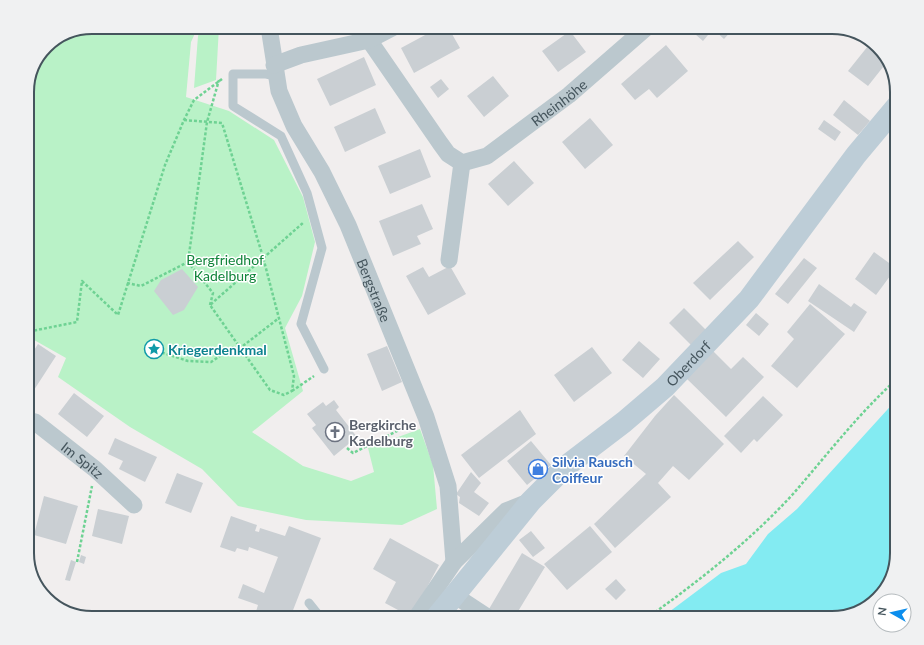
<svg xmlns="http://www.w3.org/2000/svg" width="924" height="645" viewBox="0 0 924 645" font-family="Lato,sans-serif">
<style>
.green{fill:#b9f2c7}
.water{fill:#83ebf2}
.building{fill:#cacfd3}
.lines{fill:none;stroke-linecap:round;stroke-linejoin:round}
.path{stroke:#6ed293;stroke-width:2.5;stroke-dasharray:3 2;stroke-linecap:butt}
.service{stroke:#bbc8ce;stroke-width:9}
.minor{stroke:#bbc8ce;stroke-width:17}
.secondary{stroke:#bdcdd7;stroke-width:22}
.labels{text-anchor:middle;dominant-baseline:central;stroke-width:3;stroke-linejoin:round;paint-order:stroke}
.street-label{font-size:14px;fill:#45555d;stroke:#fff}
.park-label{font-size:14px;fill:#10843a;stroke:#fff}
.culture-label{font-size:14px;font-weight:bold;fill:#0d838f;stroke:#fff;text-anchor:start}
.worship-label{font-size:14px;font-weight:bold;fill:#5b616d;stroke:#fff;text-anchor:start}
.shop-label{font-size:14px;font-weight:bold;fill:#366cbe;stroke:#fff;text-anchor:start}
.rim{fill:none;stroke:#45555d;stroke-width:2}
</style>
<rect width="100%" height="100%" fill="#f1eeee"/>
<path class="green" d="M 92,27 L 198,27 L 191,42 L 186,97 L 229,111 L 274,140 L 303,197 L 315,242 L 302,296 L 285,328 L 303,391 L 252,432 L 303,466 L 351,481 L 374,472 L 368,448 L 420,429 L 433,465 L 437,509 L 402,525 L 306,520 L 238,506 L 202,469 L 130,427 L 58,377 L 66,358 L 27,336 L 27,88 L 46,46 Z
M 202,27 L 219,27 L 216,80 L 194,88 L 198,36 Z"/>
<path class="water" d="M 897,399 L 897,554 L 886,589 L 861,611 L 833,618 L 661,618 L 721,573 L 746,564 L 768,534 L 797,509 Z"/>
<path class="building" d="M 440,27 L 448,27 L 460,48 L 414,73 L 401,48 Z
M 474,27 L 494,27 L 479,35 Z
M 689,27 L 735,27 L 724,39 L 713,29 L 703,41 L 688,28 Z
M 570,31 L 586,52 L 558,72 L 542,51 Z
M 666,45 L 688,71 L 657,98 L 649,89 L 635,100 L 621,84 Z
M 868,46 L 887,62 L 868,86 L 848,71 Z
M 364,57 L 376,85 L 330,106 L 317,79 Z
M 493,76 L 509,96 L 484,117 L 467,96 Z
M 441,79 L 449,89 L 438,98 L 430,87 Z
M 844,100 L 870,121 L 858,135 L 833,115 Z
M 375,108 L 386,133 L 345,152 L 334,127 Z
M 590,118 L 613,145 L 585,169 L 562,142 Z
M 824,120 L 841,132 L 835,141 L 818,129 Z
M 420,149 L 431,177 L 390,194 L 378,166 Z
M 514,161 L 534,183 L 508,206 L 488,184 Z
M 422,204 L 433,229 L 417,236 L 421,244 L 393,256 L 379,221 Z
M 738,241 L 754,257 L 710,300 L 693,283 Z
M 874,252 L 896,268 L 876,295 L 855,279 Z
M 804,258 L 817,268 L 788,304 L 775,294 Z
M 450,266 L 466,294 L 428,315 L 406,276 L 423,267 L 429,277 Z
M 182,269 L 198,287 L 184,310 L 173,315 L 154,291 L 161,280 Z
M 819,284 L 851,307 L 854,303 L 867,312 L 854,332 L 808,301 Z
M 810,304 L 845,334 L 797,388 L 771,366 L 794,339 L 787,332 Z
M 684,308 L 706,330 L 691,345 L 669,323 Z
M 756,313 L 769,324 L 759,336 L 746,325 Z
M 639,341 L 660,359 L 643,378 L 622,360 Z
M 38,344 L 56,356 L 34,390 L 30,388 L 27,392 L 27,361 Z
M 387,346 L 402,382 L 382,391 L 367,354 Z
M 592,347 L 612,373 L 574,402 L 554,375 Z
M 713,351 L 731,369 L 743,357 L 764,377 L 726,417 L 686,378 Z
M 74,393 L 104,416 L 87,437 L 58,414 Z
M 674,395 L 724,444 L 689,480 L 673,466 L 658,483 L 671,497 L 615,548 L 594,524 L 646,474 L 624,456 L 655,416 Z
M 763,396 L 783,415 L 757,442 L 754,439 L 741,453 L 724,436 Z
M 334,400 L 339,407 L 336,410 L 357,437 L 334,456 L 312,428 L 316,425 L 307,414 L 323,402 L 326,406 Z
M 520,410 L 536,434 L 479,478 L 461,455 Z
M 115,438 L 157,457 L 145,482 L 119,469 L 123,461 L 108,454 Z
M 531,441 L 551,465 L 527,485 L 507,461 Z
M 471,472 L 481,483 L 474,492 L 489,503 L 479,516 L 459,503 L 460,497 L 456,494 Z
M 177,473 L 203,483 L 191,513 L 165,503 Z
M 44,496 L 78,506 L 66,544 L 34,535 Z
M 98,509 L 129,516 L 122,544 L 92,536 Z
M 231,516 L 257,525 L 255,531 L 259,532 L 260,528 L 285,536 L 289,526 L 321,538 L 290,618 L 254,618 L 258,605 L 238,598 L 243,584 L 264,593 L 278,557 L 249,547 L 248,551 L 237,548 L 235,552 L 220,547 Z
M 590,526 L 612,552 L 567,590 L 544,564 Z
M 531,531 L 545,548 L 533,557 L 519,540 Z
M 390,538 L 439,565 L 411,617 L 385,603 L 396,582 L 373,569 Z
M 522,553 L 545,567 L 514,618 L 503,618 L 489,609 Z
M 81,555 L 86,557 L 84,564 L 79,562 Z
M 71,560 L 76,562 L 70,581 L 65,580 Z
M 616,579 L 626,590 L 616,600 L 605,589 Z
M 178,610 L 195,618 L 174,618 Z"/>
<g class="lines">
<path class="path" d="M 184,120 L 222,123 L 263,257 L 294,376 L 292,391 L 284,395 L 270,390 L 210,305 L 304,222
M 127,283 L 141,286 L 188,262
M 210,305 L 213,293 L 188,262 L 207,122 L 219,80
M 27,337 L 32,331 L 77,322 L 82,281 L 118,315 L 165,165 L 184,120 L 194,100 L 222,79
M 239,349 L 279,318
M 157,351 L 188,361 L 211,362 L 235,346
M 292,391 L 314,376
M 347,448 L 353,453 L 413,423
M 77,562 L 92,486
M 647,618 C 699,581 750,541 793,494 C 827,455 858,414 897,379"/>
<path class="service" d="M 276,76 L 266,74 L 233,74 L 233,106 L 281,136 L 307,193 L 322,248 L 301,324 L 324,369
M 309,603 L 321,618"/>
<g class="minor">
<path id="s1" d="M 269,27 L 279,91 L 294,126 L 322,172 L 348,225 L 426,417 L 448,486 L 454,562"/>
<path id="s2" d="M 369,40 L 440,143 L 448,154 L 462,163 L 487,156 L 569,95 L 647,27"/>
<path d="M 274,65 L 301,55 L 369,40 L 394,27"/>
<path d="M 449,260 L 462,163"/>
<path id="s3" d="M 27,420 L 35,422 L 95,469 L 134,505"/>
<path d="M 454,595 L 489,618"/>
<path d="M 416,618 L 454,562 L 506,511 L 531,501"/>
</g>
<path class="secondary" id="s4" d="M 436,618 L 531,501 L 565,467 L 624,422 L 665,387 L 749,299 L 856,155 L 897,106"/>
</g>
<defs>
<symbol id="sight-ring" viewBox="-11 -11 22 22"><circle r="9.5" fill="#fff" stroke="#0f9aa8" stroke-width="1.5"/><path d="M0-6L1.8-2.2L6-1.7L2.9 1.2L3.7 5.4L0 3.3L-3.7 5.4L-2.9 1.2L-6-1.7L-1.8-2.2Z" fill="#0f9aa8"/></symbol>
<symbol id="church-ring" viewBox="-11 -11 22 22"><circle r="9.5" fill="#fff" stroke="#6b7280" stroke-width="1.5"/><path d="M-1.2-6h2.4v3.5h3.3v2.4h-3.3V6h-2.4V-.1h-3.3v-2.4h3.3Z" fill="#6b7280"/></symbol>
<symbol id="shop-ring" viewBox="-11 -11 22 22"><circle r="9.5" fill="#fff" stroke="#3f7fe0" stroke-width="1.5"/><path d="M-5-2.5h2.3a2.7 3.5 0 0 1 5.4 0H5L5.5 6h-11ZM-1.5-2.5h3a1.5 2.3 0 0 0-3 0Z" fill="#3f7fe0"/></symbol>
</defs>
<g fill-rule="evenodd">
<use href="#sight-ring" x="143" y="338" width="22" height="22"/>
<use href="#church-ring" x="324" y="421" width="22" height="22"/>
<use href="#shop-ring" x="527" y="458" width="22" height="22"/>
</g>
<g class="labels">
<g class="street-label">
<text stroke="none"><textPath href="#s2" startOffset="271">Rheinhöhe</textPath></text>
<text stroke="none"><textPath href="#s1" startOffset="286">Bergstraße</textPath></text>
<text stroke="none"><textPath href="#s4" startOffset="360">Oberdorf</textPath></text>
<text stroke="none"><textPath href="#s3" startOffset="69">Im Spitz</textPath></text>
</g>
<g class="park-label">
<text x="225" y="259">Bergfriedhof<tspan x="225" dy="16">Kadelburg</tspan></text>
</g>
<g class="culture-label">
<text x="168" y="349">Kriegerdenkmal</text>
</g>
<g class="worship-label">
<text x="349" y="424">Bergkirche<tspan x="349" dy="16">Kadelburg</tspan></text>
</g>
<g class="shop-label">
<text x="552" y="461">Silvia Rausch<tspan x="552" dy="16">Coiffeur</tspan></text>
</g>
</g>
<path d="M0 0H924V645H0ZM92 34H832A58 58 0 0 1 890 92V553A58 58 0 0 1 832 611H92A58 58 0 0 1 34 553V92A58 58 0 0 1 92 34Z" fill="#f0f1f2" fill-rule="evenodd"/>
<path class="rim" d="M92 34H832A58 58 0 0 1 890 92V553A58 58 0 0 1 832 611H92A58 58 0 0 1 34 553V92A58 58 0 0 1 92 34Z"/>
<g transform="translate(892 613) rotate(278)"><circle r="19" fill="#ffffff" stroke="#b5bbbe"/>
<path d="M0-3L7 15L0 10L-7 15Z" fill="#0c8eed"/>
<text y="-6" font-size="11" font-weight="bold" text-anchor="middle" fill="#45555d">N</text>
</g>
</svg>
